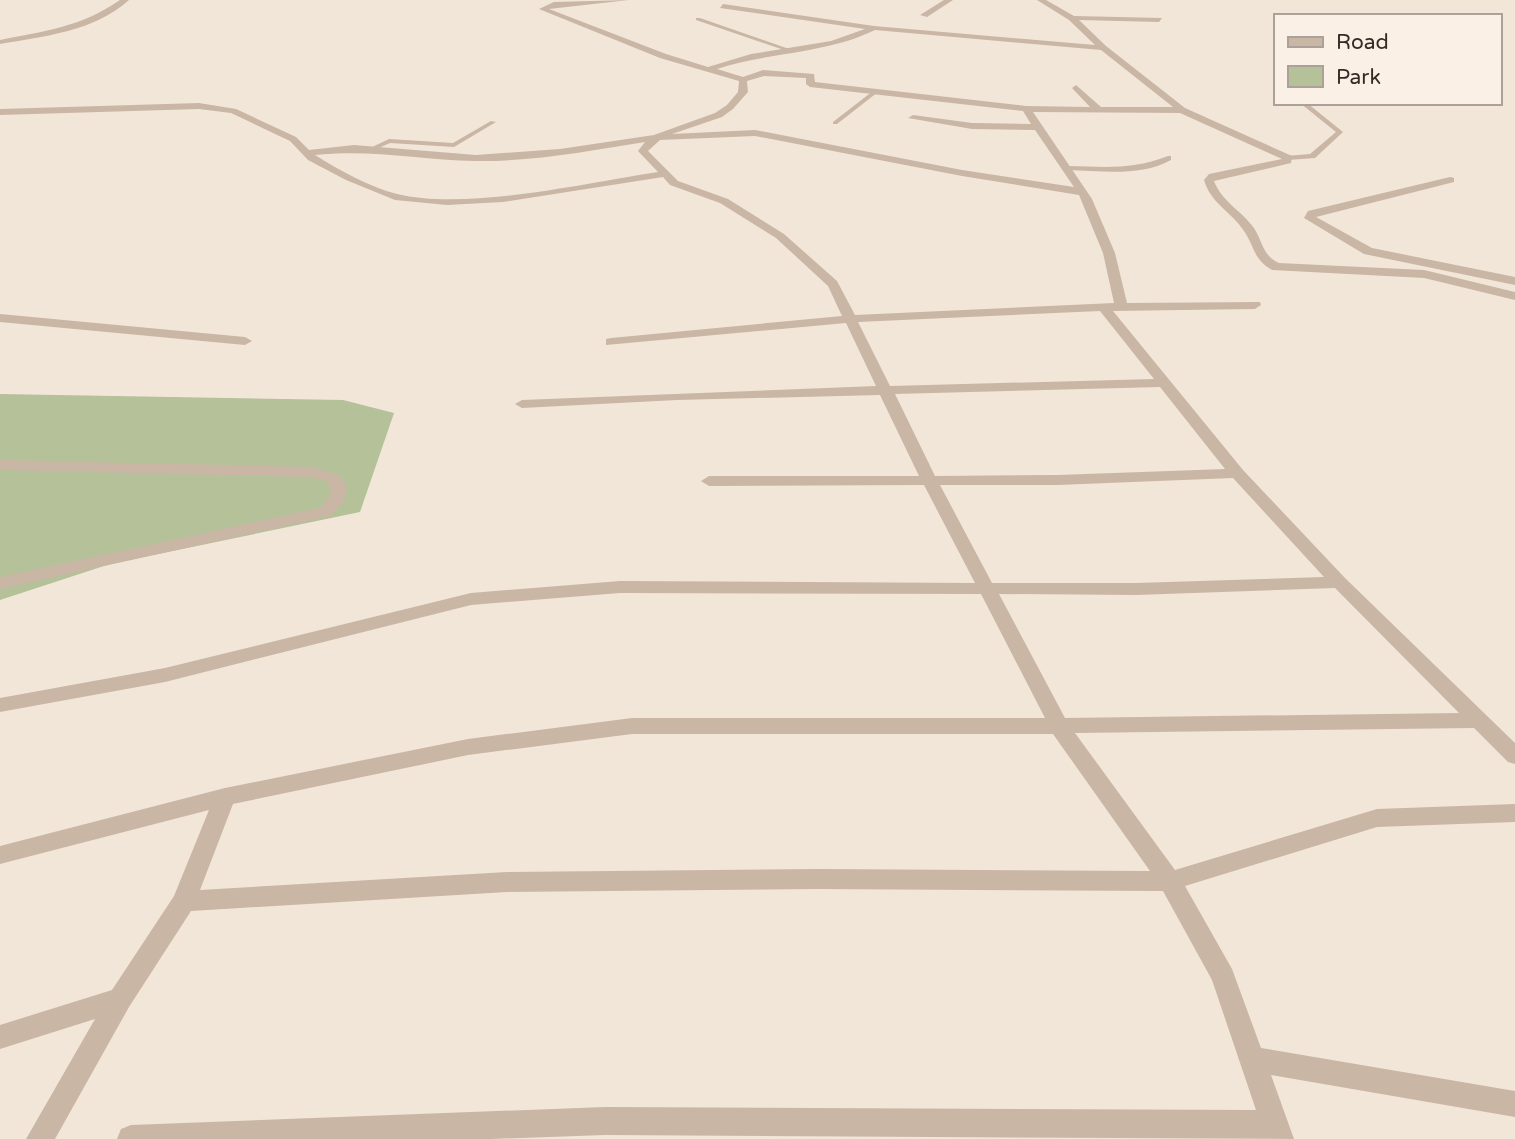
<svg xmlns="http://www.w3.org/2000/svg" width="1515" height="1139" viewBox="0 0 1515 1139" font-family="'Varela Round',sans-serif">
<style>
.green{fill:#b4c199}
.lines{fill:none;stroke-linecap:round;stroke-linejoin:round}
.lane{fill:#cab6a5;fill-rule:evenodd}
.street{fill:#cab6a5;fill-rule:evenodd}
</style>
<rect width="100%" height="100%" fill="#f2e6d9"/>
<path class="green" d="M 0,394 L 343,400 L 394,413 L 360,512 L 110,564 L 0,600 Z"/>
<g class="lines">
<path class="lane" d="M 696,18 L 700,18 L 792,50 L 787,51 L 696,20 Z
M 873,91 L 878,92 L 837,124 L 833,124 L 833,122 Z
M 1300,103 L 1307,103 L 1343,132 L 1315,158 L 1288,160 L 1285,160 L 1285,156 L 1310,154 L 1336,132 Z
M 491,121 L 496,122 L 454,147 L 390,143 L 374,150 L 368,149 L 389,139 L 453,143 Z
M 1168,156 L 1171,156 L 1171,160 C 1140,177 1102,171 1068,170 L 1064,168 L 1068,166 C 1106,167 1132,170 1168,156 Z"/>
<path class="street" d="M 120,0 L 129,0 C 93,32 45,36 0,44 L 0,40 C 45,31 81,27 120,0 Z
M 629,0 L 549,9 L 666,54 L 708,67 L 751,54 L 831,41 L 865,29 L 720,8 L 723,4 L 874,26 L 1095,45 L 1069,20 L 1037,0 L 1046,0 L 1074,16 L 1162,18 L 1159,22 L 1079,20 L 1106,46 L 1185,108 L 1292,156 L 1291,163 L 1214,181 C 1222,202 1241,210 1254,228 C 1263,242 1262,255 1279,263 L 1424,270 L 1515,292 L 1515,300 L 1424,278 L 1272,270 C 1253,259 1255,247 1244,231 C 1231,211 1211,204 1204,180 L 1209,174 L 1282,159 L 1180,113 L 1033,112 L 1092,199 L 1115,253 L 1127,303 L 1260,302 L 1261,305 L 1255,309 L 1113,311 L 1243,470 L 1345,578 L 1515,743 L 1515,764 L 1508,762 L 1474,728 L 1075,733 L 1175,870 L 1377,809 L 1515,804 L 1515,822 L 1377,827 L 1185,886 L 1232,969 L 1261,1048 L 1515,1091 L 1515,1117 L 1271,1075 L 1294,1139 L 605,1135 L 491,1139 L 117,1139 L 121,1129 L 131,1125 L 605,1107 L 1256,1110 L 1212,980 L 1163,891 L 818,889 L 507,892 L 191,911 L 129,1007 L 55,1139 L 26,1139 L 95,1019 L 0,1049 L 0,1025 L 112,990 L 174,896 L 209,810 L 0,864 L 0,846 L 225,788 L 468,739 L 632,718 L 1045,718 L 981,594 L 620,593 L 471,605 L 165,682 L 0,712 L 0,698 L 165,668 L 471,593 L 620,581 L 975,583 L 924,485 L 709,486 L 701,481 L 709,476 L 919,476 L 880,395 L 677,400 L 522,408 L 515,404 L 522,400 L 876,386 L 846,323 L 606,345 L 606,339 L 611,338 L 842,316 L 828,286 L 776,238 L 720,203 L 670,185 L 663,177 L 503,202 L 447,205 L 395,200 L 346,180 L 308,160 L 290,141 L 231,113 L 199,109 L 0,115 L 0,109 L 199,103 L 236,109 L 296,137 L 309,150 L 354,145 L 476,155 L 560,149 L 654,135 L 715,113 L 727,105 L 738,92 L 739,81 L 660,58 L 539,9 L 554,2 ZM 875,30 L 1101,50 L 1173,107 L 1101,107 L 1076,85 L 1072,88 L 1090,107 L 1026,106 L 815,82 L 814,74 L 763,70 L 743,77 L 717,69 C 769,52 826,54 875,30 ZM 764,76 L 806,78 L 806,84 L 810,87 L 1023,111 L 1031,124 L 972,123 L 913,115 L 908,118 L 972,129 L 1035,130 L 1074,187 L 962,170 L 755,130 L 672,134 L 722,117 L 733,109 L 748,92 L 747,81 ZM 755,136 L 962,176 L 1079,195 L 1103,253 L 1114,303 L 855,315 L 837,281 L 784,234 L 728,199 L 678,181 L 648,151 L 660,140 ZM 645,142 L 638,151 L 658,172 C 585,183 467,211 397,194 C 369,187 339,170 315,155 C 371,149 420,160 475,161 C 531,162 589,151 645,142 ZM 1100,311 L 1154,379 L 890,386 L 858,322 ZM 1160,387 L 1225,469 L 1058,475 L 935,476 L 895,394 ZM 1233,478 L 1324,577 L 1136,583 L 992,583 L 940,485 L 1058,485 ZM 1335,588 L 1459,713 L 1065,718 L 999,594 L 1136,595 ZM 632,734 L 1053,734 L 1150,871 L 818,869 L 507,872 L 200,890 L 233,804 L 468,755 Z
M 944,0 L 953,0 L 927,17 L 920,15 Z
M 1450,177 L 1454,178 L 1454,182 L 1316,217 L 1372,248 L 1515,277 L 1515,285 L 1364,254 L 1304,218 L 1308,211 Z
M 0,314 L 245,337 L 252,341 L 245,345 L 0,322 Z
M 0,460 L 313,467 L 341,476 L 347,489 L 343,503 L 331,516 L 0,589 L 0,577 L 319,508 C 328,501 333,493 328,482 L 312,477 L 0,470 Z"/>
</g>
<rect x="1274" y="14" width="228" height="91" fill="#faf0e5" stroke="#aba199" stroke-width="2"/>
<rect x="1288" y="37" width="35" height="10" fill="#cab6a5" stroke="#aba199" stroke-width="2"/>
<text x="1336" y="49" font-size="21" fill="#352b26">Road</text>
<rect x="1288" y="66" width="35" height="21" fill="#b4c199" stroke="#aba199" stroke-width="2"/>
<text x="1336" y="84" font-size="21" fill="#352b26">Park</text>
</svg>
